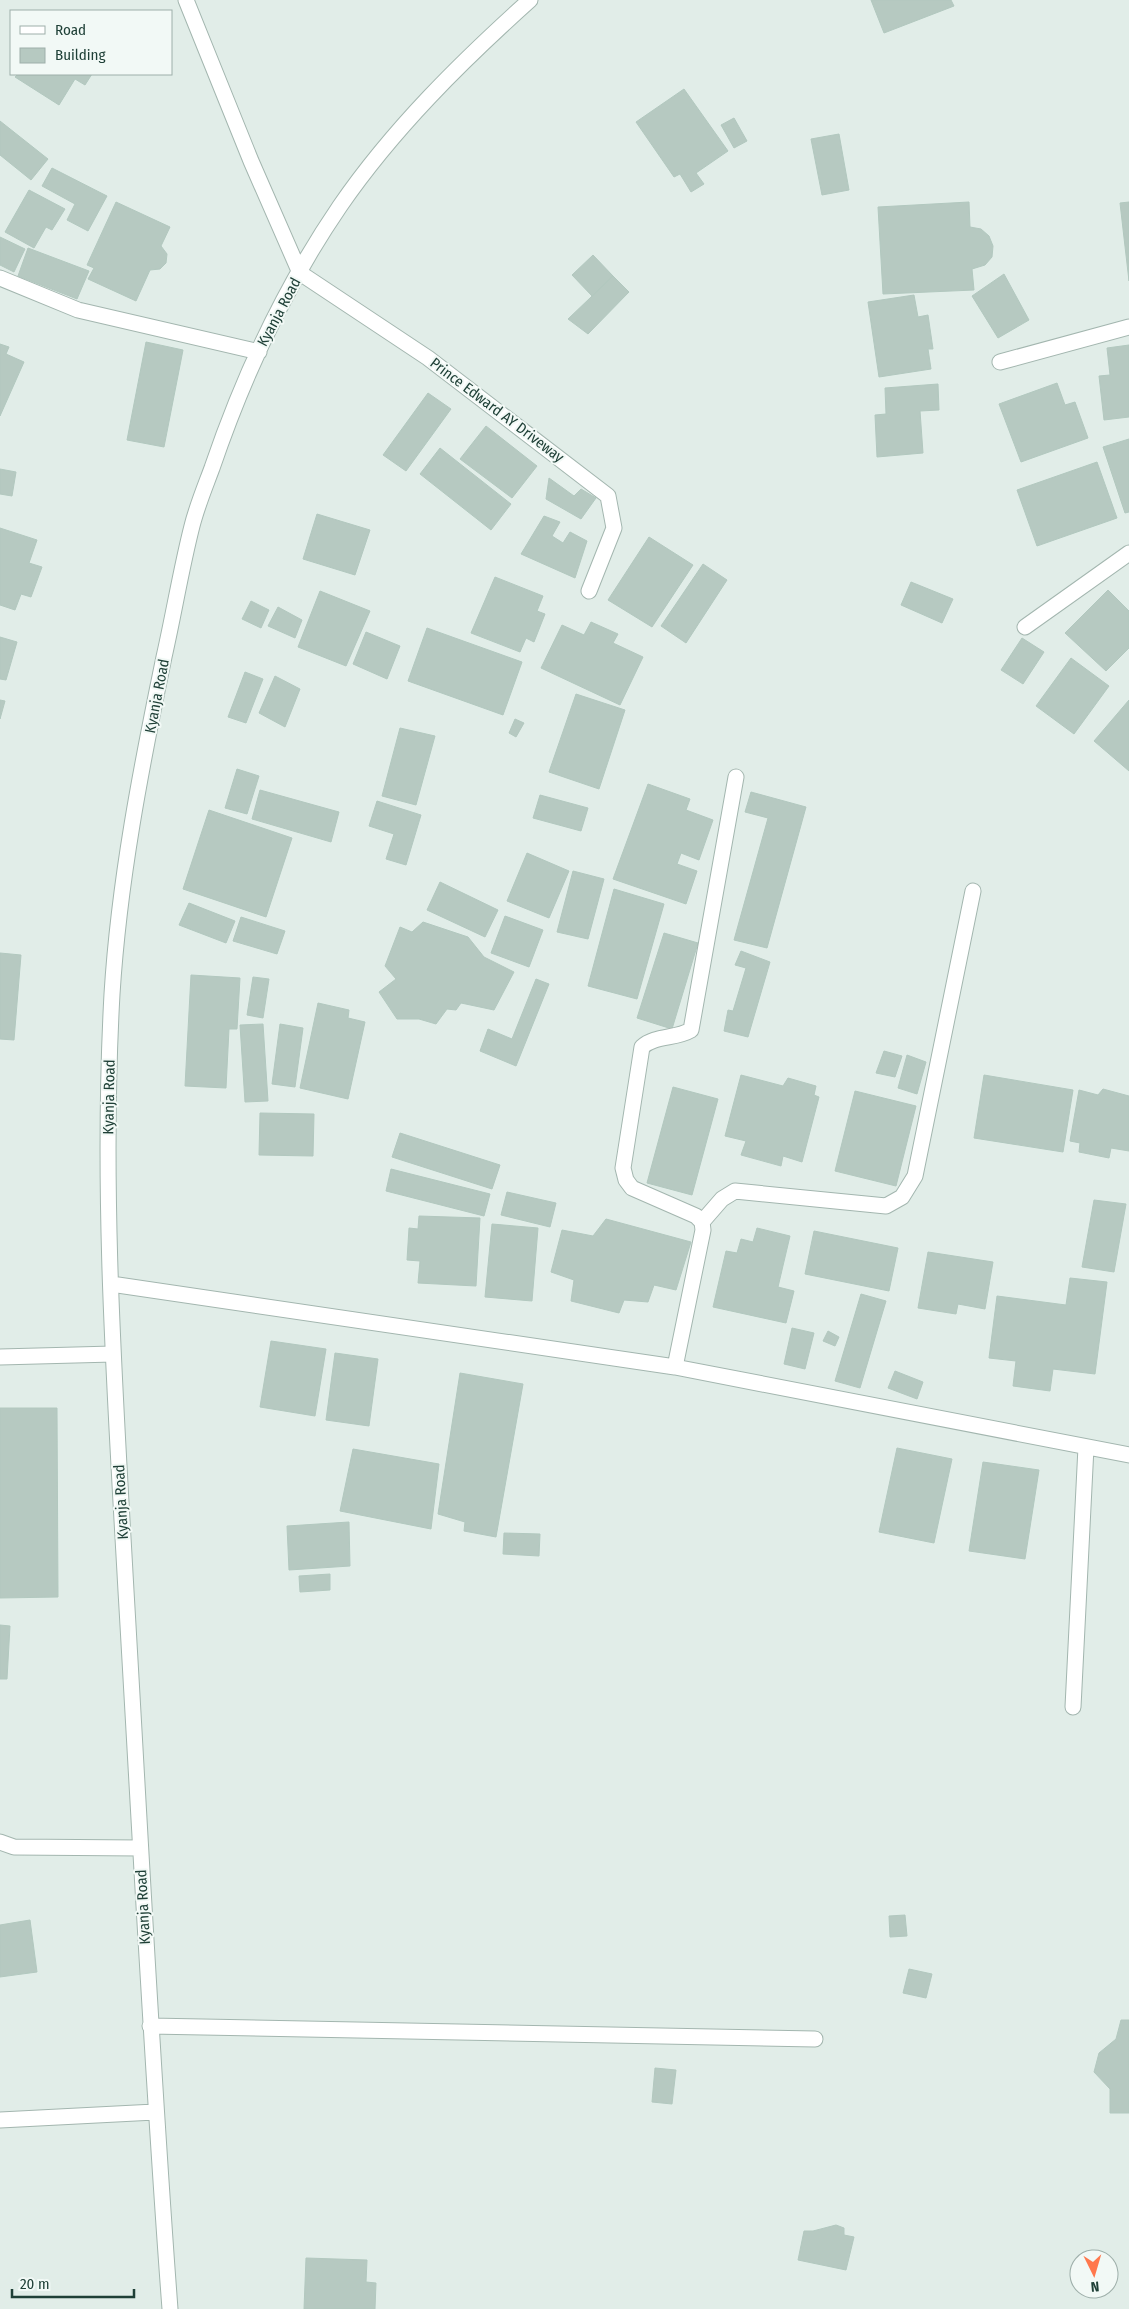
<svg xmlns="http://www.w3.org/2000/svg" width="1129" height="2309" viewBox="0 0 1129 2309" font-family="'Fira Sans Condensed',sans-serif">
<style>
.building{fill:#b6c9c1;stroke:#b2c8bf}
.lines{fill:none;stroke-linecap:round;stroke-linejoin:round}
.minor-casing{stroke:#a3b6af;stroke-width:17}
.minor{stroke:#fff;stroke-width:15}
.labels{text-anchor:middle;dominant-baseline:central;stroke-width:4;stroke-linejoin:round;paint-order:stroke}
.street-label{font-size:15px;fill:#1f4037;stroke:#f2f9f6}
</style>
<rect width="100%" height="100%" fill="#e1ede8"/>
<path class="building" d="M 871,0 L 951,0 L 954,6 L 884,33 Z
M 18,74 L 92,74 L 85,85 L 75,79 L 59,105 L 15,77 Z
M 684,89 L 728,151 L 696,173 L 704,184 L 691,192 L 680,174 L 674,177 L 636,122 Z
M 734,118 L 747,141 L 734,148 L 721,125 Z
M 0,121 L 48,159 L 31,180 L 0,155 Z
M 839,134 L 849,190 L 822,195 L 811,139 Z
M 52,168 L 107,196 L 88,231 L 67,220 L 75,204 L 42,186 Z
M 29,190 L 65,209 L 52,230 L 46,227 L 34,248 L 5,232 Z
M 116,202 L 170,227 L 161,246 L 167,254 L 166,263 L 160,269 L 150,270 L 136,301 L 88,279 L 94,268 L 87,265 Z
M 969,202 L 970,227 L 981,229 L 989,236 L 993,246 L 992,257 L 985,265 L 972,269 L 974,290 L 883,294 L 878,207 Z
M 1129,202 L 1129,281 L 1120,203 Z
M 0,237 L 25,249 L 14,272 L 0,265 Z
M 28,248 L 89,271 L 77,299 L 18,276 Z
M 593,255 L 613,276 L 592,296 L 572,275 Z
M 1004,274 L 1029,320 L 998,338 L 972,296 Z
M 613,276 L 629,292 L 588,334 L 568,319 Z
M 914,295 L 918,317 L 928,315 L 933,349 L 928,349 L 931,369 L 879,377 L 868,302 Z
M 146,342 L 183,350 L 164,447 L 127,440 Z
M 0,344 L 9,347 L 6,354 L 24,362 L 0,416 Z
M 1129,345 L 1129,417 L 1104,420 L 1099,376 L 1110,375 L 1107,348 Z
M 1057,383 L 1065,405 L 1075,402 L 1088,438 L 1021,462 L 999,404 Z
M 938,384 L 939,410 L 920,411 L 923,453 L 877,457 L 875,415 L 886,414 L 885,388 Z
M 428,393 L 451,409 L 406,471 L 383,455 Z
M 486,426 L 537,466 L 512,498 L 460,459 Z
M 1129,439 L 1129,512 L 1125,513 L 1103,447 Z
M 440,448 L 511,504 L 491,530 L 420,474 Z
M 1097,462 L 1117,518 L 1037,546 L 1017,490 Z
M 0,469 L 16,472 L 12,496 L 0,494 Z
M 549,478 L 574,496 L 581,489 L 596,498 L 581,519 L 546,499 Z
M 317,514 L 370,530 L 355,575 L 303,559 Z
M 544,516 L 560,522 L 552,536 L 563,543 L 570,532 L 587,541 L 575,578 L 521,554 Z
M 0,528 L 37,540 L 29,563 L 42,567 L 31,597 L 21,594 L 15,610 L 0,605 Z
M 649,537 L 693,565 L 652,627 L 608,600 Z
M 703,564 L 727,580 L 686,643 L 661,626 Z
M 495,577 L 543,596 L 537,611 L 545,614 L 534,642 L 526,638 L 520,652 L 471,633 Z
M 911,582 L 953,599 L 942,623 L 901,605 Z
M 1108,590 L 1129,611 L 1129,648 L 1106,671 L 1065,633 Z
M 320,591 L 370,611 L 346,666 L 298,647 Z
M 251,601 L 269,610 L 261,628 L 242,619 Z
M 278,607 L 302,620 L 295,638 L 268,626 Z
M 591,622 L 618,634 L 613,643 L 643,657 L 620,705 L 541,668 L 562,625 L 584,635 Z
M 427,628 L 522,662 L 503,715 L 408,681 Z
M 366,632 L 400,646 L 387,679 L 353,664 Z
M 0,637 L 17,642 L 6,680 L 0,679 Z
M 1022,638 L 1044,652 L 1023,684 L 1001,670 Z
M 1071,658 L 1109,686 L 1074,734 L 1036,706 Z
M 245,672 L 263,679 L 246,723 L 228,717 Z
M 275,676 L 300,689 L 285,727 L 259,713 Z
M 576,694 L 625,710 L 599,789 L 549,772 Z
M 0,700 L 5,701 L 0,719 Z
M 1129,700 L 1129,771 L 1094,741 Z
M 515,719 L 524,723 L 516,737 L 509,733 Z
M 400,728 L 435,736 L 416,805 L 382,796 Z
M 237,769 L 259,776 L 247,814 L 225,808 Z
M 648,784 L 690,799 L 686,810 L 713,820 L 699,860 L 681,853 L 677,864 L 697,871 L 686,904 L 613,879 Z
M 260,790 L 339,812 L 331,842 L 252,819 Z
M 751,792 L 806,807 L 767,948 L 734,940 L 768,818 L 745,812 Z
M 540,795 L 588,808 L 581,831 L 533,818 Z
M 377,801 L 421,815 L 406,865 L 386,859 L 394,834 L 369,826 Z
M 209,810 L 292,838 L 266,917 L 183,889 Z
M 527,853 L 569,871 L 549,918 L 507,901 Z
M 573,871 L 604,879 L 588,939 L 557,932 Z
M 440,882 L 498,910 L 485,937 L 427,910 Z
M 614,889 L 664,904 L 637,999 L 588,986 Z
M 189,903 L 235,921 L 226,943 L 179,925 Z
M 505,916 L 543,930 L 529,967 L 491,953 Z
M 241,917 L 285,931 L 277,954 L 233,941 Z
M 423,922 L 468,937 L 484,957 L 514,972 L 494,1010 L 461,1003 L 456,1010 L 447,1009 L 436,1024 L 419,1019 L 397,1019 L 379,992 L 396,979 L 385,966 L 400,927 L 412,932 Z
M 664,933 L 698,943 L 672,1029 L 637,1018 Z
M 741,951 L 770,962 L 748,1037 L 724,1031 L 728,1010 L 733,1011 L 746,968 L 735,965 Z
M 0,953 L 21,955 L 14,1040 L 0,1039 Z
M 191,975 L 240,978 L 237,1029 L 229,1029 L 226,1088 L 185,1086 Z
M 253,977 L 269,979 L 263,1018 L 247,1015 Z
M 536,979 L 549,984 L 516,1066 L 480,1051 L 488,1029 L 512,1039 Z
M 318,1003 L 349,1010 L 348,1018 L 365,1022 L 348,1099 L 300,1088 Z
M 263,1024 L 268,1101 L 245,1102 L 240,1025 Z
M 280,1024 L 303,1028 L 295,1087 L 272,1084 Z
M 884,1051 L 902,1056 L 895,1077 L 876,1073 Z
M 907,1055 L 926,1062 L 917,1094 L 898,1088 Z
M 741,1075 L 783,1086 L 788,1078 L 816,1086 L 814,1095 L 819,1097 L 802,1162 L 783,1156 L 781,1166 L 741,1155 L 746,1141 L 725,1136 Z
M 984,1075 L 1073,1090 L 1063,1152 L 974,1138 Z
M 673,1087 L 718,1099 L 692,1195 L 647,1183 Z
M 1103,1089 L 1129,1096 L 1129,1151 L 1111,1148 L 1109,1158 L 1079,1152 L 1080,1143 L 1070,1141 L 1079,1090 L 1098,1095 Z
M 855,1091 L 916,1106 L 896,1186 L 835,1171 Z
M 260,1113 L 314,1114 L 313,1156 L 259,1155 Z
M 400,1133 L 500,1165 L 492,1189 L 392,1157 Z
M 391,1169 L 490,1194 L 484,1216 L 386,1191 Z
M 507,1192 L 556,1203 L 550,1227 L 501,1215 Z
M 1094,1200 L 1126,1204 L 1114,1272 L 1082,1267 Z
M 419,1216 L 480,1218 L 476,1286 L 418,1283 L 420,1261 L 407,1260 L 409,1228 L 418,1229 Z
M 606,1219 L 691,1242 L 676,1290 L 654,1285 L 648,1302 L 624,1300 L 619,1313 L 571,1301 L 574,1280 L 551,1272 L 562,1230 L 593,1236 Z
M 492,1224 L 538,1228 L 532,1301 L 485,1297 Z
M 757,1228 L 790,1236 L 778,1287 L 794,1291 L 786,1323 L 713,1307 L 726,1251 L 737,1253 L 741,1239 L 753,1242 Z
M 814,1231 L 898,1248 L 889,1291 L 805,1274 Z
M 928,1252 L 993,1262 L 985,1309 L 958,1304 L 956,1314 L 918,1308 Z
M 1070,1278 L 1107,1282 L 1095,1374 L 1053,1369 L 1050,1391 L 1013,1386 L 1016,1361 L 989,1358 L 997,1296 L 1066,1305 Z
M 861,1294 L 886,1301 L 860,1388 L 835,1381 Z
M 792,1328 L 814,1333 L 805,1369 L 784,1364 Z
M 828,1331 L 839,1337 L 835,1346 L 823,1341 Z
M 271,1341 L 326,1349 L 315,1416 L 260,1407 Z
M 335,1353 L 378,1359 L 369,1426 L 326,1420 Z
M 895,1371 L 923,1382 L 917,1399 L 888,1388 Z
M 460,1373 L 523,1384 L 496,1537 L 464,1531 L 465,1522 L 438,1514 Z
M 0,1408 L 57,1408 L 58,1597 L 0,1598 Z
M 897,1448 L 952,1459 L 934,1543 L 879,1532 Z
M 353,1449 L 439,1464 L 431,1529 L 340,1511 Z
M 983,1462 L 1039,1470 L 1025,1559 L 969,1551 Z
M 349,1522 L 350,1566 L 289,1570 L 287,1526 Z
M 504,1533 L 540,1534 L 539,1556 L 503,1554 Z
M 330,1574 L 330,1590 L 300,1592 L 299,1576 Z
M 0,1625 L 10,1626 L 7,1679 L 0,1679 Z
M 905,1915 L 907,1936 L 890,1937 L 889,1916 Z
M 30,1920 L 37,1972 L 0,1977 L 0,1925 Z
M 909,1969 L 932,1974 L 926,1998 L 903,1993 Z
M 1121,2020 L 1129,2020 L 1129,2113 L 1110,2113 L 1110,2089 L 1094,2072 L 1099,2053 L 1116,2039 Z
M 655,2068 L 676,2070 L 672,2104 L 652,2102 Z
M 836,2225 L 844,2228 L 844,2235 L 854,2237 L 846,2270 L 798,2260 L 804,2231 L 813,2231 Z
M 306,2258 L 367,2260 L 366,2282 L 376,2283 L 375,2309 L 304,2309 Z"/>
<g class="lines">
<defs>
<path id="minor" d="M 186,0 L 251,161 L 300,273 L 428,358 L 608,496 L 614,528 L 589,591
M 0,278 L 78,310 L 259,352
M 1000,362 L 1129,327
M 1025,627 L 1129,553
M 702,1222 L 722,1199 L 735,1191 L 886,1206 L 902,1197 L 915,1176 L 973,891
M 111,1284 L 675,1367 L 1129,1455
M 0,1357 L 113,1354
M 675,1367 L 703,1230 L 702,1222 L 696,1216 L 632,1188 L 626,1180 L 623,1168 L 642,1047 C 655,1035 676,1039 691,1030 L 736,777
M 1073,1707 L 1086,1447
M 0,1842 L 14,1847 L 140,1848
M 150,2026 L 815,2039
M 0,2120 L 155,2112
M 170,2309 C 152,2070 140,1830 126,1591 C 115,1392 101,1193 112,994 C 119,881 141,768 164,657 C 174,613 181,569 192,526 C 197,506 205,487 212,468 C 243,377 286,285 340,206 C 393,129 461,62 530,0"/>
</defs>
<use href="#minor" class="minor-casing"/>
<use href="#minor" class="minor"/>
</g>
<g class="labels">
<g class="street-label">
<text transform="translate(279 312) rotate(-62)">Kyanja Road</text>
<text transform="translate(497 410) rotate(37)">Prince Edward AY Driveway</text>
<text transform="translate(157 696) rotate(-79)">Kyanja Road</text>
<text transform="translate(109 1097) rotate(-89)">Kyanja Road</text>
<text transform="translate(121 1502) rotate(-93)">Kyanja Road</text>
<text transform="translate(143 1907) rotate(-93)">Kyanja Road</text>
</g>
</g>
<rect x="10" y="10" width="162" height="65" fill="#f2f9f6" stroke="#9eafaa"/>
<rect x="20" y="26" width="25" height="8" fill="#ffffff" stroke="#9eafaa"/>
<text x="55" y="35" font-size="15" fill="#1f4037">Road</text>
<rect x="20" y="48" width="25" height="15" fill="#b6c9c1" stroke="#9eafaa"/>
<text x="55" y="60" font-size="15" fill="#1f4037">Building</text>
<g transform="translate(1094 2274) rotate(175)"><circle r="24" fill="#f2f9f6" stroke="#9eafaa"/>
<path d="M0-4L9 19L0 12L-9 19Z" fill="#ff784d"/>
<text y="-8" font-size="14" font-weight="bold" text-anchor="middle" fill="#1f4037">N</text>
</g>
<path d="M12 2289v8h122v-8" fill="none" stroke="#1f4037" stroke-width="2.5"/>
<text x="20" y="2289" font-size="15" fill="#1f4037" stroke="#f2f9f6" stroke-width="4" paint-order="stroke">20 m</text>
</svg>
